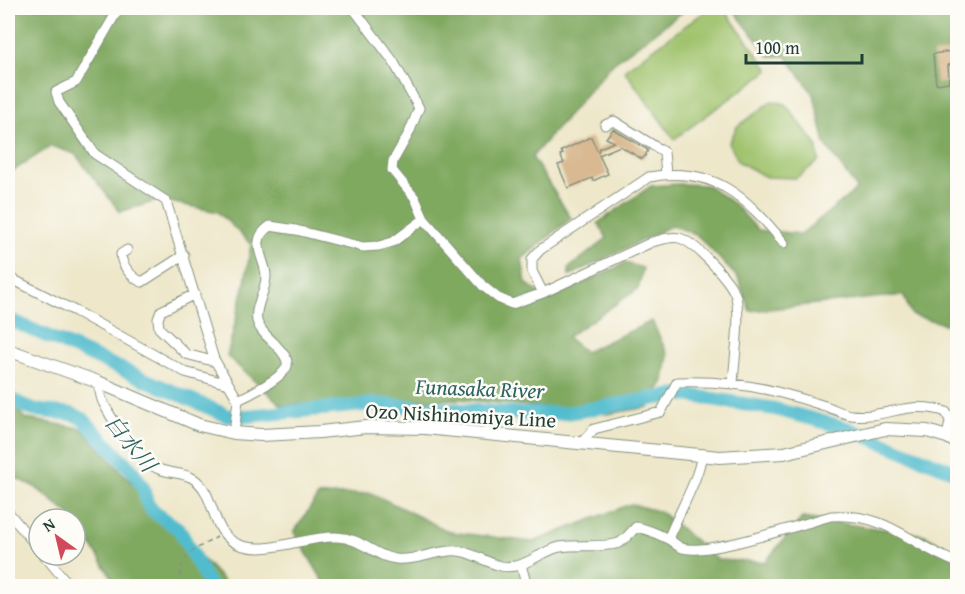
<svg xmlns="http://www.w3.org/2000/svg" width="965" height="594" viewBox="0 0 965 594" font-family="'Gentium Book Plus','Noto Serif JP',serif">
<style>
.green{fill:#a0c36d;stroke:#608050;stroke-width:1.5}
.forest{fill:#80a960;stroke:#50734a;stroke-width:1.5}
.lines{fill:none;stroke-linecap:round;stroke-linejoin:round}
.river{stroke:#51bccd;stroke-width:14}
.building{fill:#d9b992}
.minor-casing{stroke:#86927f;stroke-width:11}
.major-casing{stroke:#86927f;stroke-width:14}
.path{stroke:#86927f;stroke-width:1.5;stroke-dasharray:4.5 4.5;stroke-linecap:butt}
.minor{stroke:#fff;stroke-width:9}
.major{stroke:#fff;stroke-width:12}
.labels{text-anchor:middle;dominant-baseline:central;stroke-width:5;stroke-linejoin:round;paint-order:stroke}
.street-label{font-size:21px;fill:#1f3d34;stroke:#fdfcf7}
.water-label{font-size:22px;font-style:italic;fill:#2e6362;stroke:#fdfcf7}
</style>
<rect width="100%" height="100%" fill="#fdfcf7"/>
<filter id="ink" filterUnits="userSpaceOnUse"><feTurbulence type="fractalNoise" baseFrequency=".0167" numOctaves="2"/><feDisplacementMap in="SourceGraphic" scale="12" xChannelSelector="R" yChannelSelector="G"/><feConvolveMatrix kernelMatrix="1 2 1 2 8 2 1 2 1" color-interpolation-filters="sRGB"/></filter>
<filter id="wash" filterUnits="userSpaceOnUse"><feTurbulence type="fractalNoise" baseFrequency=".008" numOctaves="4" result="noise"/><feDisplacementMap in="SourceGraphic" scale="24" xChannelSelector="R" yChannelSelector="G"/><feGaussianBlur stdDeviation="1.35" result="paint"/><feColorMatrix in="noise" values="0 0 0 0 0 0 0 0 0 0 0 0 0 0 0 0 0 1.4 0 .05"/><feComposite in="paint" operator="in"/></filter>
<g filter="url(#wash)">
<rect width="100%" height="100%" fill="#eee7ca"/>
<path class="green" d="M 710,8 L 723,8 L 769,70 L 674,139 L 624,70 Z
M 772,101 L 785,104 L 816,144 L 819,161 L 796,178 L 766,177 L 739,162 L 729,143 L 737,127 Z"/>
<path class="forest" d="M 8,8 L 688,8 L 613,63 L 532,157 L 571,218 L 522,259 L 526,283 L 549,300 L 625,263 L 643,268 L 638,289 L 567,337 L 585,352 L 652,321 L 668,355 L 664,381 L 648,407 L 608,414 L 461,399 L 281,405 L 227,356 L 245,283 L 251,244 L 218,212 L 160,200 L 120,212 L 75,154 L 51,146 L 8,174 Z
M 732,8 L 957,8 L 957,323 L 945,324 L 912,315 L 903,295 L 750,311 L 738,278 L 698,236 L 673,225 L 569,276 L 569,268 L 607,238 L 598,223 L 651,186 L 679,184 L 707,185 L 734,204 L 758,230 L 801,234 L 857,189 L 825,144 L 814,95 L 786,56 L 769,56 Z
M 8,399 L 26,419 L 81,428 L 228,586 L 117,586 L 75,519 L 35,487 L 8,474 Z
M 371,493 L 450,532 L 533,542 L 631,504 L 661,512 L 718,560 L 765,562 L 802,518 L 925,535 L 957,553 L 957,586 L 326,586 L 294,532 L 318,496 Z"/>
<g class="lines">
<path class="river" d="M 8,319 L 228,416 L 247,416 L 374,404 L 523,414 L 566,413 L 681,394 L 775,409 L 846,428 L 958,473
M 8,398 L 33,410 L 72,414 L 83,419 L 132,470 L 143,487 L 147,503 L 154,512 L 179,529 L 210,586"/>
</g>
<g id="blocks">
<path class="building" d="M 957,50 L 957,64 L 948,65 L 949,82 L 936,84 L 933,54 Z
M 613,129 L 648,150 L 645,156 L 642,159 L 620,146 L 599,155 L 608,174 L 593,181 L 592,178 L 568,188 L 558,165 L 564,163 L 560,155 L 563,154 L 561,151 L 591,137 L 598,152 L 600,148 L 614,142 L 606,138 Z"/>
</g>
</g>
<g filter="url(#ink)">
<use href="#blocks" fill-opacity="0" stroke="#86927f" stroke-width="1.5"/>
<g class="lines">
<defs>
<path id="minor" d="M 119,8 L 76,82 L 56,92 L 59,102 L 95,154 L 166,201 L 214,359 L 238,400 L 234,433
M 353,8 L 393,61 L 419,108 L 409,133 L 393,161 L 392,170 L 415,198 L 424,219 L 483,286 L 498,298 L 512,304 L 543,293 L 652,242 C 661,240 670,236 679,238 C 694,241 732,282 736,297 C 741,322 734,359 733,385
M 605,125 L 614,121 L 664,152 L 666,174
M 127,250 L 121,254 C 121,265 132,278 142,282 L 184,255
M 8,277 L 75,311 L 185,372 L 228,384
M 543,293 L 532,271 L 532,259 L 540,250 L 649,177 C 714,165 746,197 784,243
M 195,294 L 161,311 L 158,319 L 159,328 L 186,354 L 216,362
M 98,382 C 100,389 100,398 104,404 C 113,422 140,462 159,469 C 170,474 183,472 194,479 C 218,495 208,536 243,546 C 271,554 310,535 337,537 C 362,538 375,557 396,559 C 415,561 432,552 450,551 C 469,549 483,562 501,566 C 523,571 540,551 560,547 C 575,544 607,548 619,543 C 625,540 631,532 636,527 C 647,529 656,533 666,538 C 672,540 676,546 682,548 C 707,556 802,524 831,516 C 890,513 909,545 958,563
M 238,400 C 249,395 284,377 287,366 C 289,357 279,349 274,343 C 268,337 259,330 257,321 C 254,306 266,292 266,276 C 266,264 257,253 259,241 C 260,234 264,230 270,226 L 296,230 L 363,247 L 379,246 L 393,242 L 424,219
M 581,443 L 594,429 L 661,412 L 677,382 C 709,381 746,384 777,392 C 793,396 810,401 825,406 C 834,409 843,414 851,415 C 886,419 909,399 946,412 L 950,421 L 947,437
M 8,512 L 39,549
M 668,539 C 679,512 698,481 702,454
M 44,555 L 70,586
M 521,565 L 527,586"/>
<path id="major" d="M 8,350 L 98,382 L 199,425 L 234,433 L 261,435 L 320,432 L 366,427 L 425,428 L 720,457 L 784,453 L 885,429 L 927,431 L 947,437 L 958,443"/>
</defs>
<use href="#minor" class="minor-casing"/>
<use href="#major" class="major-casing"/>
<path class="path" d="M 181,586 C 178,553 192,552 217,537"/>
<use href="#minor" class="minor"/>
<use href="#major" class="major"/>
</g>
</g>
<g class="labels">
<g class="street-label">
<text transform="translate(461 415) rotate(3)">Ozo Nishinomiya Line</text>
</g>
<g class="water-label">
<text transform="translate(480 388) rotate(2)">Funasaka River</text>
<text transform="translate(131 443) rotate(51)">白水川</text>
</g>
</g>
<rect width="965" height="594" fill="none" stroke="#fdfcf7" stroke-width="30"/>
<g transform="translate(57 537) rotate(326)"><circle r="28" fill="#fdfcf7" stroke="#a4b0a9" stroke-width="1.5"/>
<path d="M0-4.5L10 22L0 15L-10 22Z" fill="#d1495b"/>
<text y="-9" font-size="16" font-weight="bold" text-anchor="middle" fill="#1f3d34">N</text>
</g>
<path d="M746 54v9h116v-9" fill="none" stroke="#1f3d34" stroke-width="3"/>
<text x="755" y="54" font-size="18" fill="#1f3d34" stroke="#fdfcf7" stroke-width="4.5" paint-order="stroke">100 m</text>
</svg>
